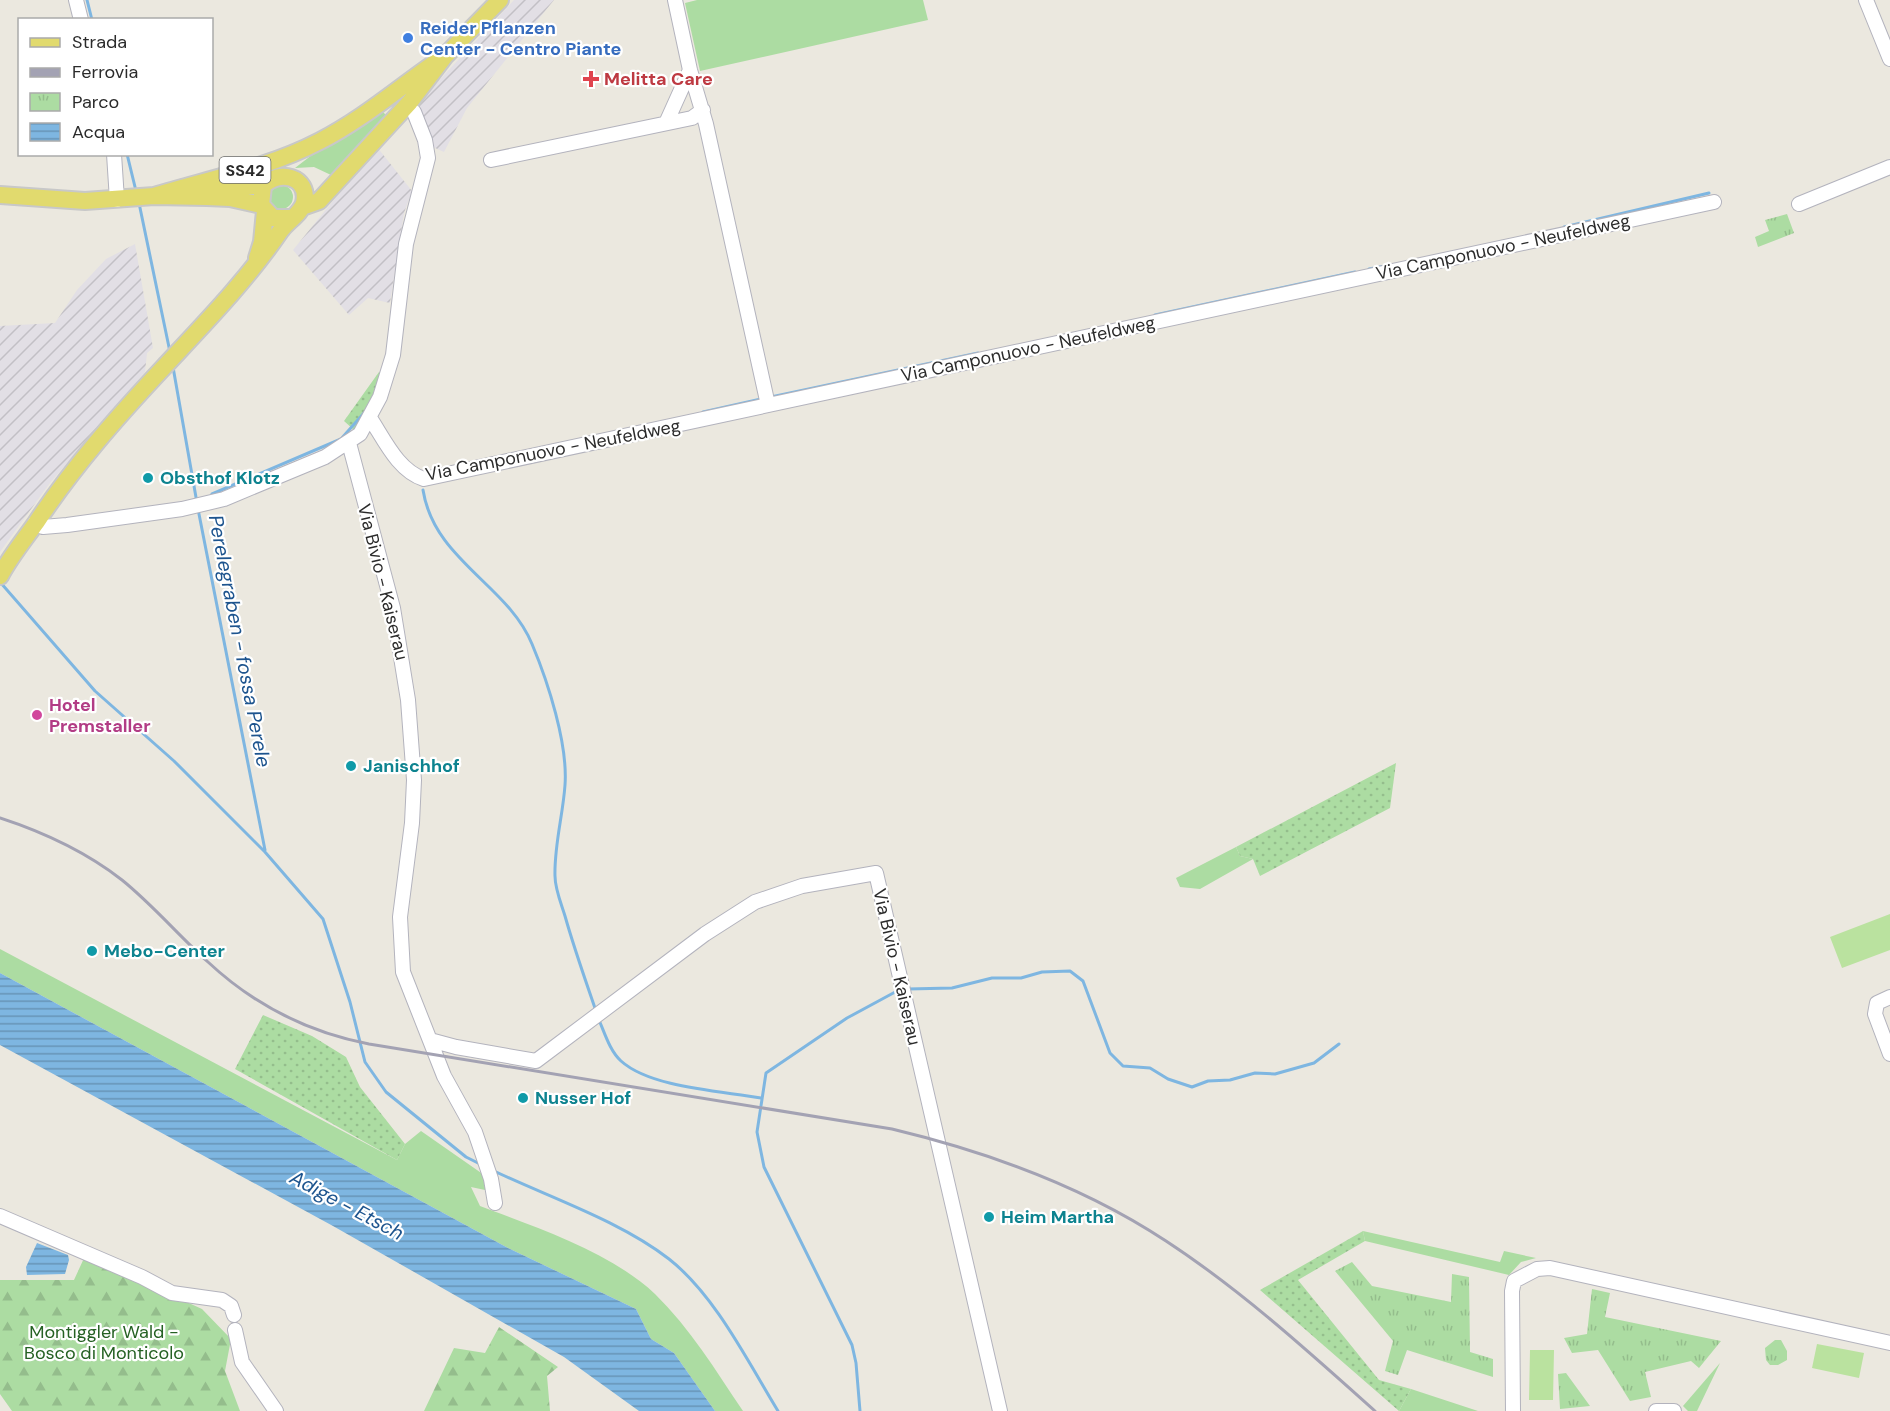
<svg xmlns="http://www.w3.org/2000/svg" width="1890" height="1411" viewBox="0 0 1890 1411" font-family="'DM Sans',sans-serif">
<style>
.industrial{fill:url(#industrial-furrows)}
.grass{fill:#acdca2}
.forest{fill:url(#forest-firs)}
.park{fill:url(#park-tufts)}
.garden{fill:url(#garden-dots)}
.pitch{fill:#bae29f}
.water{fill:url(#water-rules)}
.lines{fill:none;stroke-linecap:round;stroke-linejoin:round}
.stream{stroke:#7eb6e1;stroke-width:3}
.minor-casing{stroke:#b3b3bd;stroke-width:16}
.major-casing{stroke:#c8c8c8;stroke-width:20}
.minor{stroke:#fff;stroke-width:14}
.major{stroke:#e1da6e;stroke-width:16}
.rail{stroke:#a3a2b3;stroke-width:3}
.shop-dot{fill:#3f7fe0;stroke:#fff;stroke-width:2}
.health-dot{fill:#e0444e;stroke:#fff;stroke-width:2}
.culture-dot{fill:#0f9aa8;stroke:#fff;stroke-width:2}
.hotel-dot{fill:#d1479c;stroke:#fff;stroke-width:2}
.labels{text-anchor:middle;dominant-baseline:central;stroke-width:4.5;stroke-linejoin:round;paint-order:stroke}
.shield{fill:#fff;stroke:#6b6b6b;stroke-width:1.5}
.shield-label{font-size:16px;font-weight:bold;fill:#2b2b2b}
.shop-label{font-size:18px;font-weight:bold;fill:#366cbe;stroke:#fff;text-anchor:start}
.health-label{font-size:18px;font-weight:bold;fill:#be3a42;stroke:#fff;text-anchor:start}
.street-label{font-size:18px;fill:#2b2b2b;stroke:#fff}
.culture-label{font-size:18px;font-weight:bold;fill:#0d838f;stroke:#fff;text-anchor:start}
.hotel-label{font-size:18px;font-weight:bold;fill:#b23c85;stroke:#fff;text-anchor:start}
.park-label{font-size:18px;fill:#256123;stroke:#fff}
.water-label{font-size:20px;font-style:italic;fill:#1d548e;stroke:#fff}
</style>
<defs>
<pattern id="industrial-furrows" width="10" height="10" patternUnits="userSpaceOnUse" patternTransform="scale(1.5)"><rect width="10" height="10" fill="#e2dfe5"/><path d="M-1 1l2-2M0 10L10 0M9 11l2-2" fill="none" stroke="#c2c0c5"/></pattern>
<pattern id="forest-firs" width="22" height="20" patternUnits="userSpaceOnUse" patternTransform="scale(1.5)"><rect width="22" height="20" fill="#acdca2"/><path d="M5 1l3.5 6h-7zM16 11l3.5 6h-7z" fill="#94bd8c"/></pattern>
<pattern id="park-tufts" width="24" height="20" patternUnits="userSpaceOnUse" patternTransform="scale(1.5)"><rect width="24" height="20" fill="#acdca2"/><path d="M3 7l-1-3M5 7V3M7 7l1-3M15 17l-1-3M17 17v-4M19 17l1-3" fill="none" stroke="#94bd8c"/></pattern>
<pattern id="garden-dots" width="8" height="8" patternUnits="userSpaceOnUse" patternTransform="scale(1.5)"><rect width="8" height="8" fill="#acdca2"/><path d="M2 2h.1M6 6h.1" fill="none" stroke="#94bd8c" stroke-width="1.8" stroke-linecap="round"/></pattern>
<pattern id="water-rules" width="6" height="5" patternUnits="userSpaceOnUse" patternTransform="scale(1.5)"><rect width="6" height="5" fill="#7eb6e1"/><path d="M0 2.5h6" fill="none" stroke="#6794b7"/></pattern>
</defs>
<rect width="100%" height="100%" fill="#ebe8df"/>
<path class="industrial" d="M 514,0 L 554,0 L 467,108 L 444,152 L 433,147 L 419,113 L 418,103 Z
M 377,147 L 412,191 L 404,213 L 390,303 L 368,298 L 349,315 L 293,250 Z
M 135,244 L 153,348 L 147,353 L 145,372 L 50,483 L 0,552 L 0,326 L 55,323 L 77,290 L 106,259 Z"/>
<path class="grass" d="M 697,0 L 923,0 L 928,20 L 700,71 L 685,3 Z
M 383,112 L 386,115 L 331,175 L 314,167 L 295,168 L 317,151 Z
M269 197a12 12 0 1 1 24 0a12 12 0 1 1-24 0Z
M 1236,847 L 1240,856 L 1253,859 L 1200,889 L 1180,887 L 1176,878 Z
M 0,949 L 397,1160 L 405,1144 L 421,1131 L 487,1177 L 485,1190 L 471,1187 L 480,1206 C 535,1227 611,1252 655,1294 C 690,1328 716,1371 743,1411 L 715,1411 L 674,1353 L 651,1339 L 636,1309 L 508,1248 L 0,973 Z
M 1363,1231 L 1500,1262 L 1504,1251 L 1536,1258 L 1521,1262 L 1509,1275 L 1365,1241 Z
M 1720,1363 L 1697,1411 L 1688,1411 L 1683,1406 Z
M 1411,1389 L 1478,1411 L 1399,1411 Z"/>
<path class="forest" d="M 85,1256 L 202,1309 L 231,1339 L 225,1371 L 240,1411 L 12,1411 L 0,1394 L 0,1280 L 74,1280 Z
M 499,1327 L 558,1367 L 547,1376 L 550,1411 L 424,1411 L 454,1348 L 485,1353 Z"/>
<path class="park" d="M 1787,214 L 1794,233 L 1758,247 L 1755,237 L 1769,231 L 1765,220 Z
M 1352,1262 L 1372,1286 L 1451,1302 L 1452,1274 L 1469,1277 L 1470,1352 L 1493,1359 L 1493,1377 L 1407,1350 L 1398,1375 L 1385,1371 L 1393,1341 L 1335,1271 Z
M 1592,1289 L 1610,1293 L 1605,1317 L 1721,1341 L 1699,1368 L 1691,1361 L 1645,1372 L 1651,1397 L 1630,1401 L 1598,1350 L 1572,1353 L 1564,1338 L 1587,1334 Z
M 1775,1340 L 1781,1340 L 1787,1351 L 1787,1360 L 1778,1365 L 1770,1365 L 1766,1360 L 1765,1348 Z
M 1566,1373 L 1590,1406 L 1560,1409 L 1558,1374 Z"/>
<path class="garden" d="M 379,372 L 385,377 L 354,430 L 344,421 Z
M 1396,763 L 1390,808 L 1260,876 L 1253,859 L 1240,856 L 1236,847 Z
M 263,1015 L 312,1036 L 346,1057 L 360,1087 L 405,1144 L 397,1160 L 235,1069 Z
M 1363,1231 L 1365,1241 L 1298,1280 L 1379,1380 L 1411,1389 L 1399,1411 L 1260,1290 Z"/>
<path class="pitch" d="M 1890,914 L 1890,950 L 1842,968 L 1830,937 Z
M 1817,1344 L 1864,1353 L 1859,1378 L 1812,1368 Z
M 1530,1350 L 1554,1350 L 1553,1400 L 1529,1400 Z"/>
<path class="water" d="M 0,973 L 508,1248 L 636,1309 L 651,1339 L 674,1353 L 715,1411 L 639,1411 L 564,1357 L 333,1226 L 0,1045 Z
M 37,1243 L 68,1255 L 69,1260 L 65,1274 L 27,1275 L 26,1267 Z"/>
<g class="lines">
<path class="stream" d="M 87,0 L 92,20
M 127,154 L 136,191
M 139,203 L 170,352
M 1564,227 L 1709,193
M 1369,269 L 1385,266
M 1155,315 L 1355,272
M 173,367 L 197,503
M 771,397 L 978,353
M 703,412 L 761,399
M 423,490 C 434,560 508,585 532,644 C 548,682 568,744 565,785 C 563,815 554,846 555,876 C 555,889 561,903 565,916 C 574,948 585,979 596,1011
M 212,494 L 341,439 L 364,413
M 198,509 L 265,850
M 0,582 L 95,691 L 174,761 L 265,852 L 323,919 L 350,1002 L 365,1062 L 386,1092 L 466,1157 L 480,1164
M 908,989 L 952,988 L 992,978 L 1021,978 L 1042,972 L 1070,971 L 1083,981 L 1110,1053 L 1123,1066 L 1150,1068 L 1168,1079 L 1192,1087 L 1208,1081 L 1230,1080 L 1255,1073 L 1275,1074 L 1314,1063 L 1339,1044
M 599,1020 C 605,1034 610,1051 621,1061 C 651,1088 722,1091 761,1098
M 494,1171 C 551,1198 620,1221 669,1259 C 715,1295 748,1362 778,1411
M 860,1411 L 856,1363 L 852,1345 L 764,1167 L 757,1132 L 766,1073 L 847,1018 L 897,991"/>
<defs>
<path id="minor" d="M 76,0 L 81,20
M 675,0 L 690,70 L 706,124 L 768,405
M 1866,0 L 1890,59
M 667,121 L 690,70
M 114,154 L 117,200
M 491,160 L 692,118 L 703,110
M 1799,204 L 1890,167
M 370,418 C 384,439 398,471 424,479 L 1714,202
M 349,443 L 393,608 L 408,700 L 414,780 L 412,823 L 400,917 L 403,972 L 444,1076 L 475,1132 L 491,1179 L 495,1203
M 35,523 L 43,527 L 67,525 L 182,509 L 224,499 L 325,457 L 360,434 L 380,397 L 393,355 L 406,244 L 428,158 L 425,140 L 414,112
M 1890,997 L 1877,1003 L 1875,1014 L 1890,1054
M 430,1040 L 456,1047 L 536,1061 L 705,934 L 755,902 L 802,886 L 876,873 L 1000,1411
M 0,1216 L 142,1277 L 172,1293 L 222,1300 L 231,1306 L 234,1315
M 235,1330 L 242,1362 L 276,1411
M 1513,1411 L 1512,1291 L 1514,1281 L 1537,1269 L 1550,1268 L 1890,1343
M 1656,1411 L 1674,1411"/>
<path id="major" d="M 213,186 L 263,186
M 0,195 L 85,201 L 154,196 L 207,197 L 230,198 L 261,205
M 154,196 C 210,179 268,168 320,141 C 365,118 403,84 445,56
M 302,207 L 319,201 L 410,102 L 445,56 L 500,0
M 257,258 L 262,242 L 265,211
M 0,576 C 10,557 24,540 36,523 C 73,467 117,417 163,368 C 204,324 247,280 281,230 C 288,221 301,213 304,203 C 310,176 278,169 263,186 L 261,205 L 273,218 L 290,218"/>
</defs>
<use href="#minor" class="minor-casing"/>
<use href="#major" class="major-casing"/>
<use href="#minor" class="minor"/>
<use href="#major" class="major"/>
<path class="rail" d="M 0,818 C 43,832 86,852 122,880 C 153,905 179,936 208,962 C 254,1005 307,1032 369,1044 L 892,1129 C 988,1152 1083,1186 1166,1241 C 1241,1290 1308,1351 1375,1411"/>
</g>
<circle class="shop-dot" cx="408" cy="38" r="6"/>
<path class="health-dot" d="M588 70h6v6h6v6h-6v6h-6v-6h-6v-6h6z"/>
<g class="culture-dot">
<circle cx="148" cy="478" r="6"/>
<circle cx="351" cy="766" r="6"/>
<circle cx="92" cy="951" r="6"/>
<circle cx="523" cy="1098" r="6"/>
<circle cx="989" cy="1217" r="6"/>
</g>
<circle class="hotel-dot" cx="37" cy="715" r="6"/>
<g class="labels">
<rect class="shield" x="219.5" y="157" width="51" height="26" rx="4.5"/>
<g class="shield-label">
<text x="245" y="170">SS42</text>
</g>
<g class="shop-label">
<text x="420" y="28">Reider Pflanzen<tspan x="420" dy="21">Center - Centro Piante</tspan></text>
</g>
<g class="health-label">
<text x="604" y="79">Melitta Care</text>
</g>
<g class="street-label">
<text transform="translate(1503 247) rotate(-12)">Via Camponuovo - Neufeldweg</text>
<text transform="translate(1028 349) rotate(-12)">Via Camponuovo - Neufeldweg</text>
<text transform="translate(553 450) rotate(-11)">Via Camponuovo - Neufeldweg</text>
<text transform="translate(383 582) rotate(76)">Via Bivio - Kaiserau</text>
<text transform="translate(897 967) rotate(77)">Via Bivio - Kaiserau</text>
</g>
<g class="culture-label">
<text x="160" y="478">Obsthof Klotz</text>
<text x="363" y="766">Janischhof</text>
<text x="104" y="951">Mebo-Center</text>
<text x="535" y="1098">Nusser Hof</text>
<text x="1001" y="1217">Heim Martha</text>
</g>
<g class="hotel-label">
<text x="49" y="705">Hotel<tspan x="49" dy="21">Premstaller</tspan></text>
</g>
<g class="park-label">
<text x="104" y="1332">Montiggler Wald -<tspan x="104" dy="21">Bosco di Monticolo</tspan></text>
</g>
<g class="water-label">
<text transform="translate(240 641) rotate(79)">Perelegraben - fossa Perele</text>
<text transform="translate(347 1205) rotate(28)">Adige - Etsch</text>
</g>
</g>
<rect x="18" y="18" width="195" height="138" fill="#ffffff" stroke="#aaaaaa" stroke-width="1.5"/>
<rect x="30" y="38" width="30" height="9" fill="#e1da6e" stroke="#aaaaaa" stroke-width="1.5"/>
<text x="72" y="48" font-size="18" fill="#2b2b2b">Strada</text>
<rect x="30" y="68" width="30" height="9" fill="#a3a2b3" stroke="#aaaaaa" stroke-width="1.5"/>
<text x="72" y="78" font-size="18" fill="#2b2b2b">Ferrovia</text>
<rect x="30" y="93" width="30" height="18" fill="url(#park-tufts)" stroke="#aaaaaa" stroke-width="1.5"/>
<text x="72" y="108" font-size="18" fill="#2b2b2b">Parco</text>
<rect x="30" y="123" width="30" height="18" fill="url(#water-rules)" stroke="#aaaaaa" stroke-width="1.5"/>
<text x="72" y="138" font-size="18" fill="#2b2b2b">Acqua</text>
</svg>
